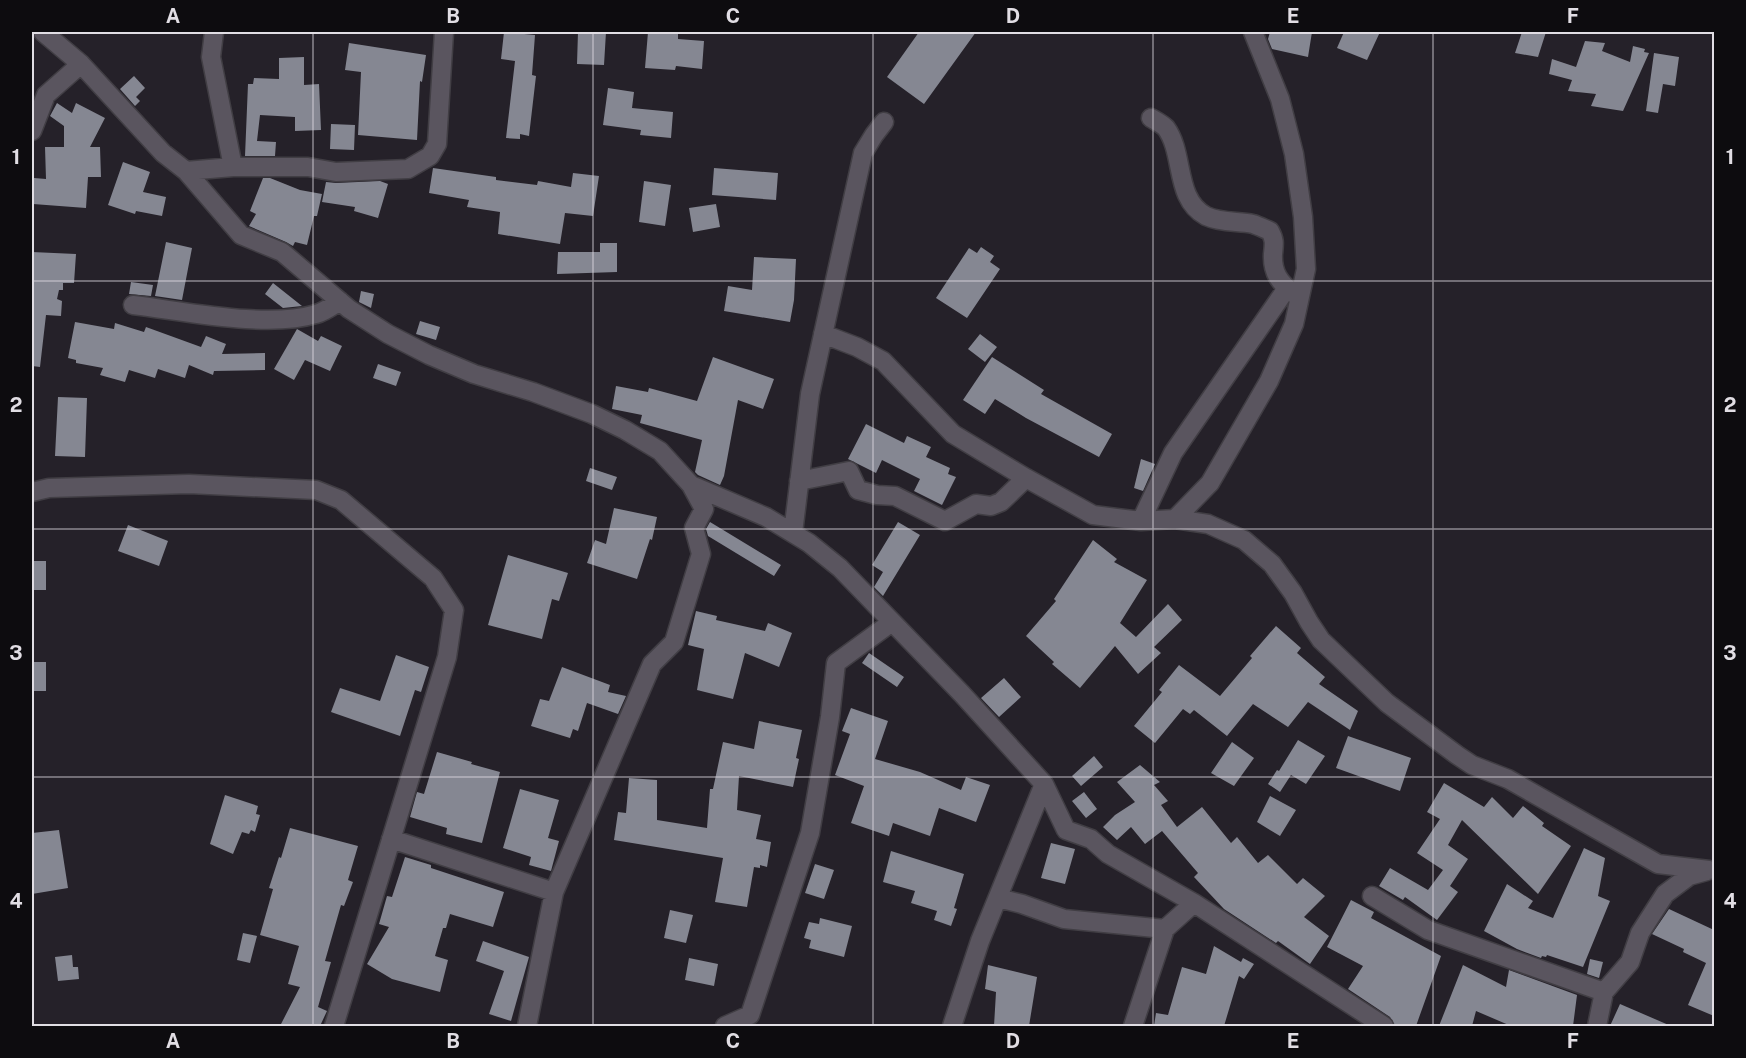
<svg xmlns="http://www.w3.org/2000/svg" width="1746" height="1058" viewBox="0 0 1746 1058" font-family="'Public Sans',sans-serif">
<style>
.building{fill:#858792}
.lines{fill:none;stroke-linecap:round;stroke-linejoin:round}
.minor-casing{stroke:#413e44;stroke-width:21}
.minor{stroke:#5a555f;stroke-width:18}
.grid{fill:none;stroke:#e1dee4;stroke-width:1.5;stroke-opacity:0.55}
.neatline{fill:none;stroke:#e1dee4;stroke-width:2}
.grid-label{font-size:20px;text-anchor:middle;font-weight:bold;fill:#e1dee4}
</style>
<rect width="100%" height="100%" fill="#252129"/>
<path class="building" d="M 504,32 L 535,35 L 532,75 L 536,76 L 529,136 L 520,134 L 520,139 L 506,138 L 515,61 L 501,59 Z
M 578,32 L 606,32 L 604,65 L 577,64 Z
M 648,32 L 678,32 L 678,39 L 704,41 L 702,69 L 676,66 L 675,70 L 645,68 Z
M 919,32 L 976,32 L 924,104 L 887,77 Z
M 1270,32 L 1312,32 L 1308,57 L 1272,49 L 1268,39 Z
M 1344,32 L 1380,32 L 1367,60 L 1337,48 Z
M 1522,32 L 1546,32 L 1538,57 L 1515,53 Z
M 1585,41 L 1605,43 L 1602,51 L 1630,62 L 1633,46 L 1645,49 L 1644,52 L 1649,53 L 1623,111 L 1591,106 L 1596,94 L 1568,91 L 1572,80 L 1549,74 L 1552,59 L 1576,67 Z
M 349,43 L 426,55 L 422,82 L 420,81 L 417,140 L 358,135 L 361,72 L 345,70 Z
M 1654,53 L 1679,57 L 1675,86 L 1663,84 L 1658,113 L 1646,111 Z
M 304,57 L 304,85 L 319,84 L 321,130 L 295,131 L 295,117 L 260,115 L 257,141 L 276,142 L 275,156 L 245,156 L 248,84 L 253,84 L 254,78 L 279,79 L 279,58 Z
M 134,76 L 145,88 L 136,97 L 140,101 L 135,106 L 120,89 Z
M 608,88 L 634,92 L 632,108 L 673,112 L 671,138 L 640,135 L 641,130 L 603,125 Z
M 57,103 L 72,113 L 76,103 L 105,118 L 90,147 L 100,147 L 101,177 L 88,177 L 86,208 L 33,204 L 34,178 L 46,179 L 45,147 L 64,147 L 64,126 L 50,116 Z
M 331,124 L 355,125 L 354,150 L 330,149 Z
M 123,162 L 150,172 L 143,192 L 166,197 L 162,216 L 136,211 L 135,214 L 108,205 Z
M 433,168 L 496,177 L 496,180 L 537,185 L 538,181 L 571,187 L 573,173 L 599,176 L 593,216 L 565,213 L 560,244 L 498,234 L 500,212 L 467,207 L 469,200 L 429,193 Z
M 714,168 L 778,173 L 776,200 L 712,195 Z
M 263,178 L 270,178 L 300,190 L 322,194 L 317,216 L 314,216 L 307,245 L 295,242 L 293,246 L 286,242 L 249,226 L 256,214 L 250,211 Z
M 380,181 L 388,184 L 378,218 L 354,211 L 355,207 L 322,202 L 326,182 L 336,183 Z
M 644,181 L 671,185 L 665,226 L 639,222 Z
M 716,204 L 720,227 L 693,232 L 689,208 Z
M 166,242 L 192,248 L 182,300 L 155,296 Z
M 600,243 L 617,243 L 617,272 L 557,274 L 558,252 L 600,252 Z
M 981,247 L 994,256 L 990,262 L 1000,269 L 967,318 L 936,298 L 969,248 L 977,253 Z
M 32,252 L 76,254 L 74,283 L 63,283 L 63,290 L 59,290 L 57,299 L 62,301 L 61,316 L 46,315 L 40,367 L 32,366 Z
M 754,257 L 796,259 L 794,300 L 790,322 L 724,311 L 728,286 L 752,290 Z
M 131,282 L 153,285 L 151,296 L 129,294 Z
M 273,283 L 302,306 L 283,308 L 265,294 Z
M 361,291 L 374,294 L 371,308 L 359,302 Z
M 420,321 L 440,327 L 436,340 L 416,334 Z
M 75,322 L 114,329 L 115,323 L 144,332 L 146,327 L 201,347 L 206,336 L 226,344 L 222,354 L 265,353 L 265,370 L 214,371 L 213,375 L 189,365 L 185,378 L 158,369 L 155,378 L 129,370 L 125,382 L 100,375 L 103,368 L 76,363 L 76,360 L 68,358 Z
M 297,329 L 318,341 L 321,336 L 342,346 L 330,371 L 305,360 L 294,380 L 274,369 Z
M 980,334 L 997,347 L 985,362 L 968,349 Z
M 713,357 L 774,379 L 763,409 L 738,400 L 724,476 L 720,485 L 698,475 L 695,472 L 702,440 L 640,423 L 642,415 L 612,409 L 616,386 L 648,392 L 649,388 L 697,401 Z
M 992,357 L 1044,390 L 1041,394 L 1112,434 L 1099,457 L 1026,418 L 995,399 L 985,414 L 963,400 Z
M 378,364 L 401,372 L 396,386 L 373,378 Z
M 58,397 L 87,398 L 85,457 L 55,456 Z
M 866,424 L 904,443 L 907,436 L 931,447 L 926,457 L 950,468 L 948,474 L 956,477 L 942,505 L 914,491 L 920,479 L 882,460 L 876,473 L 848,459 Z
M 1141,459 L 1155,464 L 1143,491 L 1134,488 Z
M 590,468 L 617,477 L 612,490 L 586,481 Z
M 614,508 L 657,517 L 652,540 L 650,539 L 637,579 L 587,563 L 595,540 L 606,544 Z
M 710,522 L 781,565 L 774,576 L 708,536 L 706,529 Z
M 898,522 L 920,535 L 883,596 L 874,587 L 883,572 L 872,565 Z
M 128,525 L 168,541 L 159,566 L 118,551 Z
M 1093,540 L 1117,559 L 1114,562 L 1147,580 L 1120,623 L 1136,637 L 1168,604 L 1182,620 L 1154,647 L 1161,653 L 1138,674 L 1115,646 L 1080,688 L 1052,664 L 1054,662 L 1026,636 L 1056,601 L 1054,599 Z
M 508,555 L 568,573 L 559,601 L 552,599 L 542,639 L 488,625 Z
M 32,561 L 46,561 L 46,590 L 32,590 Z
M 696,611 L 717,616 L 716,620 L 765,631 L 768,623 L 792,633 L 779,667 L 745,653 L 733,699 L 697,690 L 704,649 L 688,645 Z
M 1276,626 L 1301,648 L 1297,653 L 1325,677 L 1319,684 L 1358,711 L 1350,730 L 1308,702 L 1288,727 L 1253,704 L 1227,736 L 1194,710 L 1190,714 L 1183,709 L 1155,743 L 1134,726 L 1162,692 L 1159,690 L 1179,665 L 1220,696 L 1252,658 L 1250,656 Z
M 869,653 L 904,677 L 897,687 L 862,663 Z
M 396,655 L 429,667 L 421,692 L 415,690 L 400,736 L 331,712 L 340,688 L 380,701 Z
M 32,662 L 46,662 L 46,691 L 32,691 Z
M 562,667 L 610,685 L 608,692 L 626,696 L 618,714 L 587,703 L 578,731 L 573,729 L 570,738 L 531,726 L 540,699 L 549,701 Z
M 1004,678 L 1021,697 L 999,717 L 981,698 Z
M 851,708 L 888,721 L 875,759 L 920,772 L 961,790 L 966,777 L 990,785 L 976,822 L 939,808 L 930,836 L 893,823 L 889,836 L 851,823 L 864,786 L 835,775 L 850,734 L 842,731 Z
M 759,721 L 802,730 L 796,758 L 799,759 L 793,787 L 739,776 L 737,810 L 761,815 L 756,839 L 771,842 L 767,867 L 760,865 L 760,868 L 754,867 L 747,907 L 715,902 L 723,858 L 614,840 L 618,812 L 626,813 L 629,778 L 657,780 L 657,820 L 707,828 L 710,789 L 713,789 L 723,742 L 754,749 Z
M 1348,736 L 1411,758 L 1400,791 L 1336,768 Z
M 1298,740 L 1325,756 L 1306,784 L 1291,775 L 1280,792 L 1268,784 L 1277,770 L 1279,771 Z
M 1232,742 L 1254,758 L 1234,786 L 1211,773 Z
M 437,752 L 472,762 L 471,764 L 500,772 L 482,843 L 446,834 L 447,828 L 410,817 L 417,792 L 424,794 Z
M 1094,756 L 1103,767 L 1081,786 L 1072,776 Z
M 1140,765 L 1160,782 L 1154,785 L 1168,801 L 1161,805 L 1177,827 L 1202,807 L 1231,843 L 1237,837 L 1258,863 L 1268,855 L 1297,884 L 1303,878 L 1325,896 L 1304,917 L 1329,936 L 1310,964 L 1278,941 L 1276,943 L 1224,909 L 1194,877 L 1198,873 L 1162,831 L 1145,844 L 1131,827 L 1117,840 L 1103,827 L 1115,815 L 1135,802 L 1117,782 Z
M 1444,783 L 1484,807 L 1492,797 L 1513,818 L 1523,806 L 1544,823 L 1542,826 L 1571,846 L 1538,894 L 1462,820 L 1448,845 L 1468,859 L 1450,886 L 1458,892 L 1437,920 L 1405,897 L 1403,900 L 1379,886 L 1390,868 L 1428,890 L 1443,870 L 1417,853 L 1440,819 L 1427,812 Z
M 520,789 L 559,800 L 548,838 L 559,841 L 551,871 L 529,865 L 531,857 L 503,848 Z
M 1084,792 L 1097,809 L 1086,818 L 1072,801 Z
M 225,795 L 258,806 L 256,814 L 260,815 L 255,832 L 251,830 L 249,834 L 242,832 L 233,854 L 210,844 Z
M 1270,796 L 1296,810 L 1280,836 L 1257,822 Z
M 290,828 L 358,846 L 348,880 L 353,882 L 344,906 L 341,905 L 325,961 L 331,962 L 318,1007 L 327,1011 L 320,1026 L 280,1026 L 300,987 L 288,984 L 299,946 L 260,935 L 273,889 L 269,888 L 279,857 L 281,858 Z
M 59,830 L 68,888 L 32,894 L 32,833 Z
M 1051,843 L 1075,849 L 1065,884 L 1041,878 Z
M 1584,848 L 1605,858 L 1598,896 L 1610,901 L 1583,967 L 1547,955 L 1546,957 L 1542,956 L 1541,958 L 1517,949 L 1484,931 L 1507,884 L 1533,901 L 1528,908 L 1553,918 Z
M 891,851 L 964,874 L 954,908 L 957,909 L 951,926 L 934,920 L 937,911 L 911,903 L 915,891 L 883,882 Z
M 405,857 L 431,865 L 431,868 L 504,892 L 493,927 L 450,914 L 446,928 L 443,928 L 435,956 L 448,960 L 440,992 L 392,979 L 367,964 L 389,927 L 379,924 L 387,896 L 392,897 Z
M 815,864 L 834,870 L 824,899 L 805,893 Z
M 1351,900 L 1374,912 L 1371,918 L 1441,956 L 1416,1026 L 1395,1026 L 1390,1017 L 1348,989 L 1363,966 L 1327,947 Z
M 1669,909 L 1714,930 L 1714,1016 L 1688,1005 L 1706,963 L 1683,952 L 1684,949 L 1652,934 Z
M 670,910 L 693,915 L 686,943 L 664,938 Z
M 820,918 L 852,926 L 844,957 L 809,948 L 811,940 L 804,938 L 809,922 L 819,924 Z
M 243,933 L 257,936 L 250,963 L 237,960 Z
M 483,941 L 529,957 L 511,1021 L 489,1014 L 504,971 L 476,961 Z
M 1214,946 L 1241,962 L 1243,958 L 1254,964 L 1244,979 L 1239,976 L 1224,1026 L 1154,1026 L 1156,1013 L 1168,1015 L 1182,967 L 1206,974 Z
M 72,955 L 73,967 L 78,967 L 79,979 L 58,981 L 55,957 Z
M 689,958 L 718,964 L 714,986 L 685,980 Z
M 1590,959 L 1603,962 L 1599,978 L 1587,974 Z
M 988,965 L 1037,977 L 1029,1026 L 994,1026 L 996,992 L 985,989 Z
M 1463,965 L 1506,987 L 1509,970 L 1577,995 L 1573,1026 L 1511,1026 L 1476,1011 L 1472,1026 L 1439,1026 Z
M 1620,1004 L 1671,1026 L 1610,1026 Z"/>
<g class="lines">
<defs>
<path id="minor" d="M 43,32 L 81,64 L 163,153 L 186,171 L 241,235 L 282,252 L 349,309 L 388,334 L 429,355 L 474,374 L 533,392 L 592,414 L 625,430 L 660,451 L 691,485 L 766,517 L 809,543 L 840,568 L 962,694 L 1044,784 L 1066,830 L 1091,839 L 1108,854 L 1194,903 L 1384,1026
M 214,32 L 211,57 L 233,167
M 1151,118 C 1156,121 1162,124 1166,128 C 1185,154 1174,199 1206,216 C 1221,223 1238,221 1253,224 C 1259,226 1265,229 1270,231 C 1275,240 1274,244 1273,254 C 1272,273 1280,283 1294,294
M 32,131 L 46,95 L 81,64
M 186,171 L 233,167 L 308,167 L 336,172 L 408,169 L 430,156 L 437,144 L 444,32
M 133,305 C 184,311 267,329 316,314 C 324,312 332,306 340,301
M 823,334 L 857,347 L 883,361 L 953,434 L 1026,478 L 1093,515 L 1141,521 L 1175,519 L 1208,524 L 1244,540 L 1272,564 L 1293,593 L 1309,622 L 1321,640 L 1387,703 L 1457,755 L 1472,765 L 1508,779 L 1658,864 L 1709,870
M 799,481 L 849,471 L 858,490 L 877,495 L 895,496 L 945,521 L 976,504 L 991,506 L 1001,502 L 1026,478
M 32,492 L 49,488 L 189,484 L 316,490 L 341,500 L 433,578 L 454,610 L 447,657 L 334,1026
M 1175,519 L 1210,483 L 1269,381 L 1294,324 L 1306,269 L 1303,217 L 1294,154 L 1280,99 L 1253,32
M 1141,521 L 1173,453 L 1287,288
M 793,533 L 810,394 L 863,153 L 874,135 L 884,122
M 391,839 L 554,892
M 1372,896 L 1428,930 L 1604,992
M 998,898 L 1022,904 L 1064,919 L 1165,929
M 527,1026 L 554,892 L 652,664 L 674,642 L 701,554 L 694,528 L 704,509 L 691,485
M 725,1026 L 750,1015 L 810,833 L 830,717 L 836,663 L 892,622
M 952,1026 L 980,941 L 1044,784
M 1133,1026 L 1165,929 L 1194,903
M 1597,1026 L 1604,992 L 1630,962 L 1640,933 L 1665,894 L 1689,876 L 1707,871"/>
</defs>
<use href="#minor" class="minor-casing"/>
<use href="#minor" class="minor"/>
</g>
<path class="grid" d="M 313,32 L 313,1026M 593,32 L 593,1026M 873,32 L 873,1026M 1153,32 L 1153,1026M 1433,32 L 1433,1026M 32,281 L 1714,281M 32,529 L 1714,529M 32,777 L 1714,777"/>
<rect width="1746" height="1058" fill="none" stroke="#0d0c0f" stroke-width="66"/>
<rect x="33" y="33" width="1680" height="992" class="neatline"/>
<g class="grid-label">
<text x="173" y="23">A</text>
<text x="453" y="23">B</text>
<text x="733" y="23">C</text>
<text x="1013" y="23">D</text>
<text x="1293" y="23">E</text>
<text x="1573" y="23">F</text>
<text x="16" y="164">1</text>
<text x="1730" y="164">1</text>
<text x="16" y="412">2</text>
<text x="1730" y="412">2</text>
<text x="16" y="660">3</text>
<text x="1730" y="660">3</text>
<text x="16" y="908">4</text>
<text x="1730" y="908">4</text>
<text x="173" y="1048">A</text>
<text x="453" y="1048">B</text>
<text x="733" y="1048">C</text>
<text x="1013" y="1048">D</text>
<text x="1293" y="1048">E</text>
<text x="1573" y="1048">F</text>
</g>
</svg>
